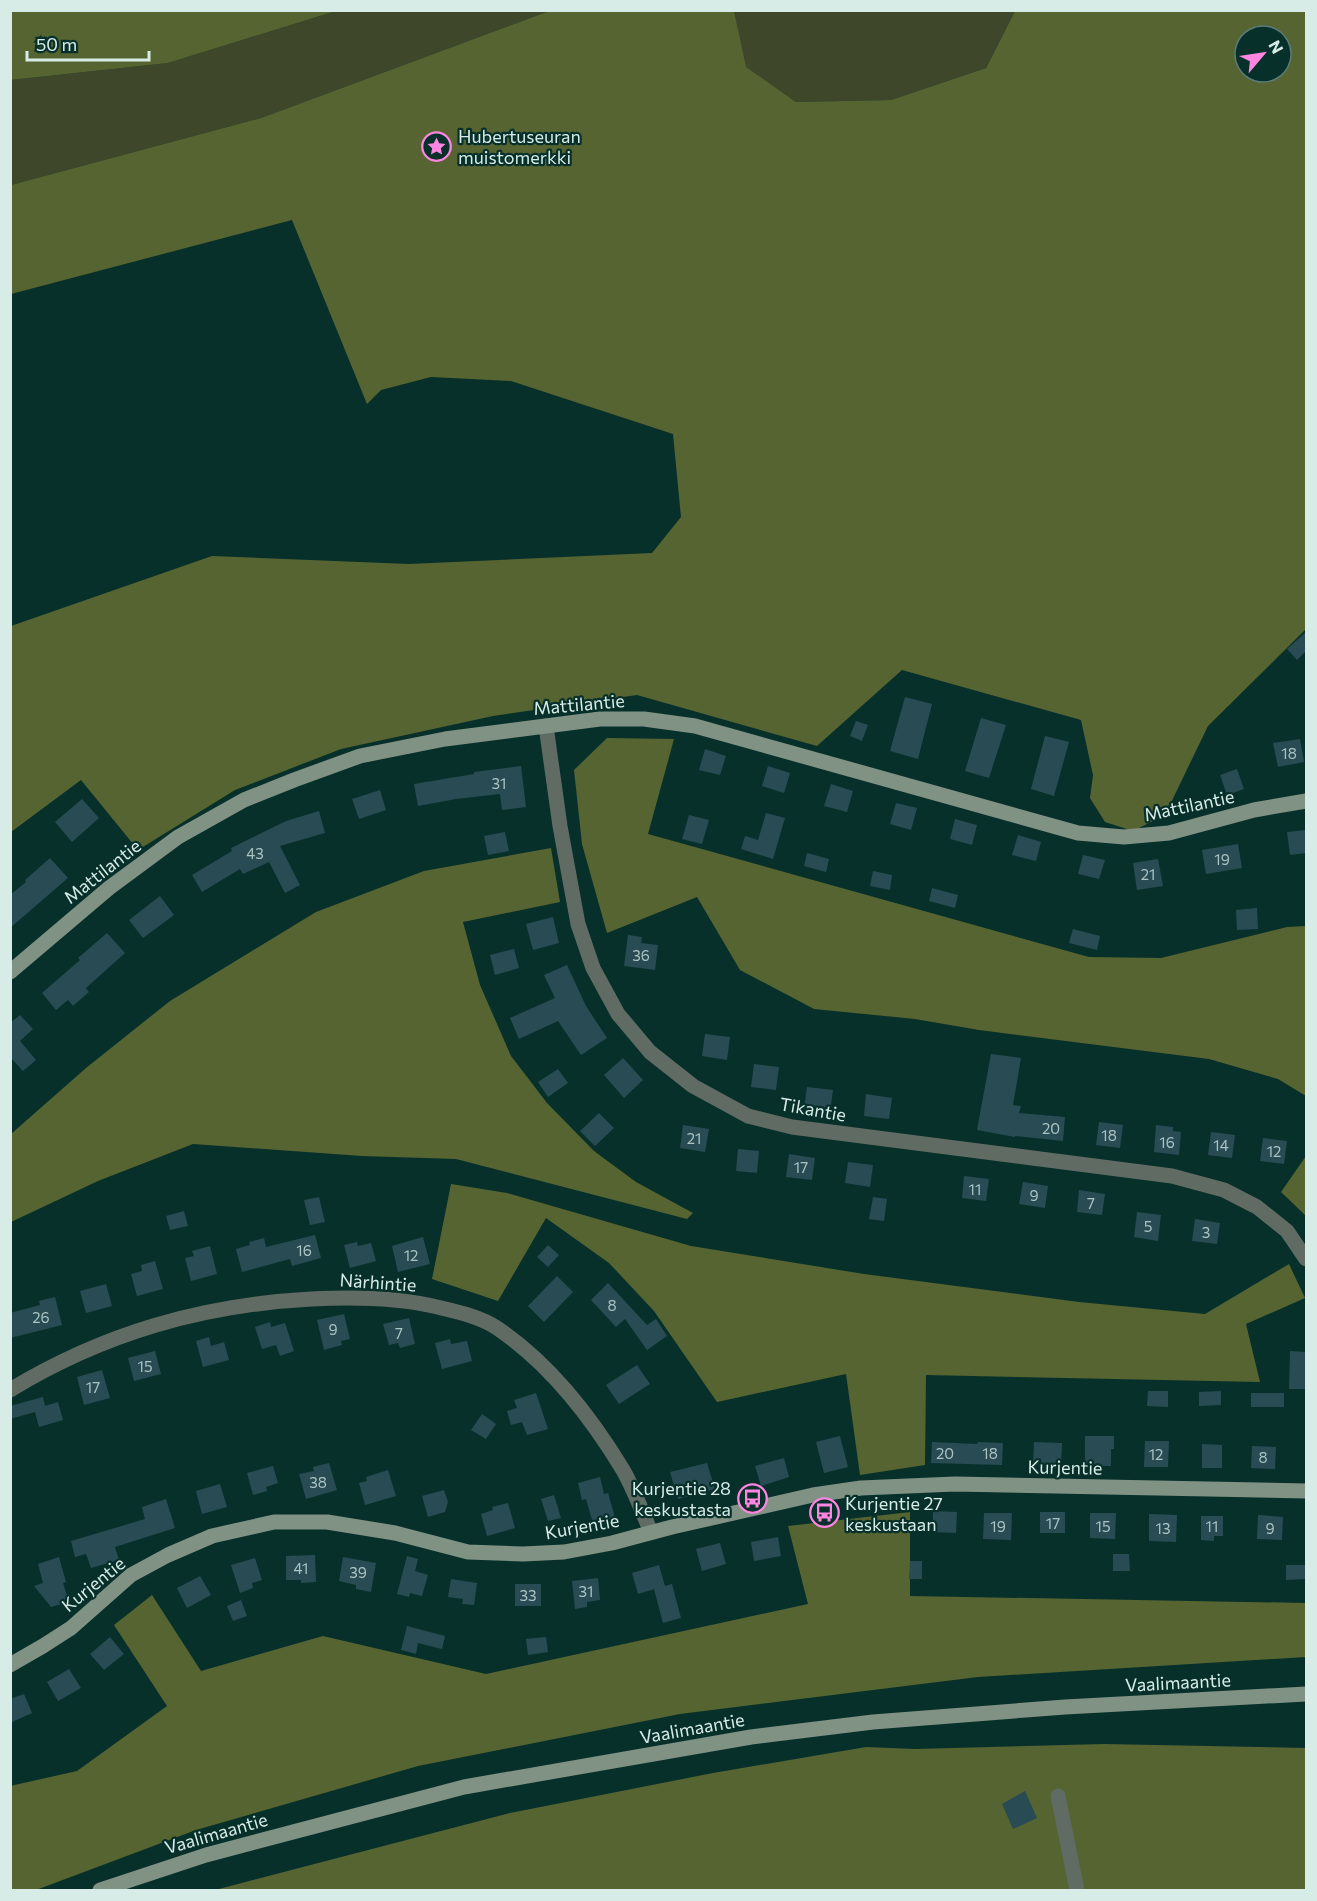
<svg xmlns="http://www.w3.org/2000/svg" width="1317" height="1901" viewBox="0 0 1317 1901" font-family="Commissioner,sans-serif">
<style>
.green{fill:#3e472a}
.forest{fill:#556431;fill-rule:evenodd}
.building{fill:#284b54}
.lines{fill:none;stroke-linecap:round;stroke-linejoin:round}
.street{stroke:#606c63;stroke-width:15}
.secondary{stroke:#809284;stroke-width:15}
.labels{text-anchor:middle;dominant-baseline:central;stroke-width:4.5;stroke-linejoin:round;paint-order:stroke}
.number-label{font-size:15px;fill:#abc3c2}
.poi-label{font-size:18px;fill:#d7ebe7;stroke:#08302b;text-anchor:start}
.street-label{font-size:18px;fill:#d7ebe7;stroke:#08302b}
</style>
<rect width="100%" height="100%" fill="#08302b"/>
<path class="green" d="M 336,11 L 549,11 L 261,118 L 11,185 L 11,80 L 168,63 Z
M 734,11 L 1015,11 L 986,68 L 891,100 L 796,102 L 745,67 Z"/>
<path class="forest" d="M 10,11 L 11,10 L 336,11 L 168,63 L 11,80 Z
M 549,11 L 734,11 L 746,67 L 796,102 L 891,100 L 986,68 L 1015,11 L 1306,11 L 1306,629 L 1208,726 L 1165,815 L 1133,831 L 1105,822 L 1090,798 L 1093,775 L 1081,720 L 902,670 L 817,746 L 637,695 L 493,716 L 341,749 L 235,790 L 138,850 L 81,780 L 11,832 L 11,626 L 212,556 L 409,564 L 652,553 L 681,517 L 673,434 L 511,381 L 431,377 L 381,390 L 367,404 L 292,220 L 11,294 L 11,185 L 261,118 ZM 1245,36 L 1281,36 L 1281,72 L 1245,72 Z
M 607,738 L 674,739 L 648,834 L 1089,957 L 1161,958 L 1287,927 L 1306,926 L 1306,1096 L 1278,1079 L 1209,1059 L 979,1030 L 915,1019 L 814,1009 L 740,970 L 697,897 L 607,933 L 582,844 L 574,770 Z
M 551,848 L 560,902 L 463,922 L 480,985 L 511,1056 L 547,1103 L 594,1151 L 636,1182 L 693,1213 L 687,1219 L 456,1159 L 362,1156 L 193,1144 L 98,1181 L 11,1222 L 11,1134 L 86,1068 L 170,1001 L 316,912 L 424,871 Z
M 1306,1156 L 1306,1216 L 1281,1192 Z
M 451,1184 L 507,1193 L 691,1246 L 864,1274 L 1079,1302 L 1205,1314 L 1289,1264 L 1305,1298 L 1246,1324 L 1260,1382 L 926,1375 L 925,1465 L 860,1475 L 846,1374 L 717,1402 L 654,1311 L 609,1263 L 546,1218 L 498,1301 L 432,1279 Z
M 910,1512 L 910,1596 L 1306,1603 L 1306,1657 L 978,1677 L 680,1714 L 418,1766 L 196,1830 L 36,1890 L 11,1890 L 10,1786 L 77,1771 L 167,1706 L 114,1625 L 152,1595 L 201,1671 L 323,1636 L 486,1674 L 808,1604 L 788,1526 Z
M 1104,1744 L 1306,1748 L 1306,1890 L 215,1890 L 510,1813 L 713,1773 L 866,1747 L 915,1749 Z"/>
<path class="building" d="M 1306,632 L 1306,651 L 1297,660 L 1287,649 Z
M 905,697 L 932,704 L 918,759 L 890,751 Z
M 981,718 L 1006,725 L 989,778 L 965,771 Z
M 856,721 L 868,725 L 862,741 L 850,736 Z
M 1045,736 L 1069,742 L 1054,796 L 1031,789 Z
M 1300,739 L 1304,762 L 1278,767 L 1273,743 Z
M 705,749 L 726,756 L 720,775 L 699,770 Z
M 521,766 L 526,807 L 502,810 L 500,794 L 456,799 L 418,806 L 414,784 L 474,774 L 474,772 Z
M 768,766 L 790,773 L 784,793 L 762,786 Z
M 1237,769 L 1244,789 L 1227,795 L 1220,775 Z
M 831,784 L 853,791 L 847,812 L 824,806 Z
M 380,790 L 386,810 L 359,819 L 352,799 Z
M 82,799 L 99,818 L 72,842 L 55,822 Z
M 896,803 L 917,808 L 911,830 L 890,824 Z
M 319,811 L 325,833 L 280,846 L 300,885 L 285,893 L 269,862 L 243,874 L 240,869 L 202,892 L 192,875 L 232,851 L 231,848 L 286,821 Z
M 766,813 L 785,818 L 773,859 L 741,849 L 745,836 L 758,840 Z
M 689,815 L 709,820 L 702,844 L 682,839 Z
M 955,819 L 977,825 L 972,845 L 950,839 Z
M 1306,830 L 1306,853 L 1290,855 L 1287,832 Z
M 505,832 L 509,851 L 488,855 L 484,836 Z
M 1018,835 L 1041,842 L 1036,861 L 1012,855 Z
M 1238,844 L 1242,868 L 1206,874 L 1202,850 Z
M 807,853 L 829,859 L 826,872 L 804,866 Z
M 1083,855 L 1105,860 L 1099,879 L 1078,874 Z
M 50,858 L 68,878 L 10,928 L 10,895 L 26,882 L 25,880 Z
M 1158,859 L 1163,886 L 1137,890 L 1133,863 Z
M 873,871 L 892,875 L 890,890 L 870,886 Z
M 932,888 L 958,895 L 955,908 L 929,901 Z
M 160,896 L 174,915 L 143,938 L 129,920 Z
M 1257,908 L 1258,929 L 1237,930 L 1236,910 Z
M 553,917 L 559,943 L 533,950 L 526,924 Z
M 1073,929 L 1100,936 L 1097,950 L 1069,943 Z
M 107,933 L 125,953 L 86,988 L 89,992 L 73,1006 L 68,1000 L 56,1010 L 42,993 L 80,960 L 78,958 Z
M 628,935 L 642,937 L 641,943 L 658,945 L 655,970 L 624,966 Z
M 514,949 L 519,968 L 495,975 L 490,955 Z
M 567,965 L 586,1006 L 607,1038 L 581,1055 L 558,1021 L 519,1039 L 510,1018 L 555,998 L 544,975 Z
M 20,1015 L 33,1029 L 20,1041 L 36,1060 L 23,1071 L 10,1057 L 10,1023 Z
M 705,1034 L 730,1037 L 727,1060 L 702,1056 Z
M 991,1054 L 1021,1058 L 1013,1105 L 1021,1106 L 1019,1113 L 1065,1117 L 1063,1141 L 1015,1136 L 1015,1137 L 977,1130 Z
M 623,1058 L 643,1080 L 624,1098 L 604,1075 Z
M 754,1064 L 779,1067 L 776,1090 L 751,1087 Z
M 558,1069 L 568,1083 L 548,1097 L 538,1082 Z
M 807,1087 L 833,1090 L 830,1112 L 804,1109 Z
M 866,1094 L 892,1098 L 889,1119 L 864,1116 Z
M 599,1113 L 614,1128 L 595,1146 L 580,1131 Z
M 1099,1122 L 1123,1125 L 1120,1148 L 1096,1145 Z
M 683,1125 L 709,1129 L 705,1152 L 680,1148 Z
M 1156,1125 L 1173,1127 L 1173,1131 L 1181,1132 L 1179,1155 L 1154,1152 Z
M 1211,1132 L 1235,1135 L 1232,1158 L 1208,1155 Z
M 1263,1138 L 1287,1141 L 1284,1164 L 1260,1161 Z
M 738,1149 L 759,1151 L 757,1173 L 736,1171 Z
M 789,1154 L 815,1158 L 812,1180 L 786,1177 Z
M 848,1162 L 873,1165 L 870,1187 L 845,1183 Z
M 964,1176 L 989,1179 L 986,1201 L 962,1198 Z
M 1023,1182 L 1048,1186 L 1045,1208 L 1019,1204 Z
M 1079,1190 L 1105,1194 L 1102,1215 L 1077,1212 Z
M 319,1197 L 325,1222 L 310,1225 L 304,1200 Z
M 873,1197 L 887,1199 L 884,1221 L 869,1219 Z
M 184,1211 L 188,1226 L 170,1230 L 166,1216 Z
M 1137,1212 L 1161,1215 L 1158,1241 L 1134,1237 Z
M 1195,1219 L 1220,1223 L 1217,1244 L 1192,1241 Z
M 315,1235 L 321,1258 L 292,1266 L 290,1259 L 242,1272 L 236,1249 L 250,1245 L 249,1242 L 264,1238 L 266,1247 Z
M 423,1237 L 430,1264 L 398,1272 L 392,1246 Z
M 357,1242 L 358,1246 L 371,1243 L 376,1261 L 350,1268 L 344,1245 Z
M 548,1245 L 559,1255 L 548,1267 L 537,1257 Z
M 210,1246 L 217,1274 L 191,1281 L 185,1258 L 194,1256 L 192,1251 Z
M 155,1261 L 163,1289 L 137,1296 L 131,1274 L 142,1271 L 141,1265 Z
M 557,1276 L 573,1292 L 544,1322 L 528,1306 Z
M 608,1283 L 647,1325 L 656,1319 L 667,1336 L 647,1350 L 625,1319 L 616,1327 L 591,1300 Z
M 106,1284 L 112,1306 L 86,1313 L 80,1291 Z
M 55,1297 L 62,1325 L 10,1338 L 10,1313 L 40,1305 L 39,1301 Z
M 344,1314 L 350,1339 L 341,1341 L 342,1345 L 324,1350 L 317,1320 Z
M 409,1318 L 415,1344 L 400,1348 L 398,1343 L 389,1345 L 383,1324 Z
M 270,1322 L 271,1327 L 285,1323 L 294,1351 L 280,1356 L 276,1345 L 262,1349 L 255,1327 Z
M 209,1337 L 211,1346 L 224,1342 L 229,1360 L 203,1367 L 196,1341 Z
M 450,1339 L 451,1344 L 467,1341 L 472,1361 L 442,1369 L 435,1343 Z
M 155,1351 L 161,1374 L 134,1381 L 128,1358 Z
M 1290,1351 L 1306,1352 L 1306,1389 L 1289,1389 Z
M 637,1365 L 650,1384 L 619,1404 L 606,1385 Z
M 102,1370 L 110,1398 L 84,1405 L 77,1377 Z
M 1148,1391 L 1168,1391 L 1168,1407 L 1147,1406 Z
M 1221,1391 L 1221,1405 L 1199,1406 L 1199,1392 Z
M 536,1393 L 548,1429 L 527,1435 L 522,1422 L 511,1425 L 507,1411 L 517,1408 L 514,1400 Z
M 1251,1393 L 1284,1393 L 1284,1407 L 1251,1407 Z
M 43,1397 L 45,1406 L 58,1402 L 63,1420 L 39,1427 L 35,1412 L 10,1419 L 10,1406 Z
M 482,1414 L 496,1424 L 486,1439 L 471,1430 Z
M 840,1436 L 848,1467 L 824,1473 L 816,1442 Z
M 1085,1436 L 1114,1436 L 1114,1449 L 1111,1449 L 1111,1466 L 1085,1466 Z
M 1145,1441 L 1169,1441 L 1168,1467 L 1144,1467 Z
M 932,1442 L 977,1444 L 978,1442 L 1003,1443 L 1002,1465 L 931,1463 Z
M 1034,1442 L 1062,1443 L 1061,1466 L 1033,1465 Z
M 1202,1444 L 1222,1445 L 1222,1468 L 1202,1468 Z
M 1252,1446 L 1276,1447 L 1275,1469 L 1251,1468 Z
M 784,1458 L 789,1477 L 761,1486 L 755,1466 Z
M 329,1463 L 337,1490 L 306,1499 L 299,1474 L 314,1471 L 313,1467 Z
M 707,1463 L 715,1489 L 678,1499 L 670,1472 Z
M 273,1466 L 278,1483 L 266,1487 L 267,1491 L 253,1495 L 247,1473 Z
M 388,1470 L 396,1496 L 365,1505 L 359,1483 L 367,1481 L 366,1477 Z
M 600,1477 L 604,1494 L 608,1493 L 616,1521 L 594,1527 L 586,1499 L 582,1500 L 578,1483 Z
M 220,1484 L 227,1507 L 202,1514 L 196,1491 Z
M 444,1490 L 448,1502 L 445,1512 L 428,1517 L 422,1496 Z
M 554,1495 L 561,1518 L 548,1521 L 541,1499 Z
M 166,1499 L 175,1528 L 115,1547 L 119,1560 L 91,1568 L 86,1554 L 75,1557 L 71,1541 L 145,1519 L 142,1507 Z
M 508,1503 L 515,1528 L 487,1536 L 481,1514 L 493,1510 L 492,1507 Z
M 933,1511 L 957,1512 L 956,1533 L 933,1532 Z
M 1040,1512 L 1065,1512 L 1065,1533 L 1040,1533 Z
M 984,1513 L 1012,1513 L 1011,1540 L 983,1539 Z
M 1090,1513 L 1116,1513 L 1115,1539 L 1090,1538 Z
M 1149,1514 L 1177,1515 L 1176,1542 L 1149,1541 Z
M 1258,1515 L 1283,1517 L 1282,1540 L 1257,1539 Z
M 1201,1516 L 1223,1516 L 1223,1536 L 1214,1536 L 1214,1541 L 1201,1540 Z
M 778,1537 L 781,1556 L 754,1561 L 751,1542 Z
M 720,1543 L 726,1564 L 702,1571 L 696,1549 Z
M 1113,1554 L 1129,1554 L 1130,1571 L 1113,1571 Z
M 315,1555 L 316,1582 L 301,1583 L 301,1580 L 286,1580 L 286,1556 Z
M 407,1556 L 418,1559 L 415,1571 L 428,1575 L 422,1596 L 410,1593 L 409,1597 L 397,1594 Z
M 59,1557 L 66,1582 L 63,1583 L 69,1602 L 51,1607 L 34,1586 L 43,1583 L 38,1564 Z
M 343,1557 L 376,1563 L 371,1592 L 356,1589 L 356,1585 L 339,1581 Z
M 255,1558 L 262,1580 L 252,1583 L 253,1588 L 240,1593 L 231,1565 Z
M 910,1561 L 922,1561 L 922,1579 L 909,1579 Z
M 659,1565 L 665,1586 L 638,1594 L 632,1573 Z
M 1286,1565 L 1306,1565 L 1306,1579 L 1286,1580 Z
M 200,1576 L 211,1595 L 187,1608 L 177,1588 Z
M 598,1578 L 600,1600 L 587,1602 L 587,1607 L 575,1609 L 572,1581 Z
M 451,1579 L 477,1583 L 474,1605 L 462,1604 L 463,1599 L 448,1597 Z
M 515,1584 L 541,1584 L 541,1606 L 515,1606 Z
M 672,1584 L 681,1618 L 663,1623 L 654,1589 Z
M 241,1600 L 247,1616 L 233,1621 L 227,1606 Z
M 407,1626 L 445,1636 L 442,1649 L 418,1643 L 416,1654 L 401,1650 Z
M 110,1637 L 124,1654 L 104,1670 L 90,1654 Z
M 546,1637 L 548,1652 L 528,1655 L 526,1639 Z
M 69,1669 L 81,1688 L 58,1701 L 47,1682 Z
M 24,1694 L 32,1713 L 10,1723 L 10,1699 Z
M 1025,1791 L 1037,1818 L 1013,1829 L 1002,1804 Z"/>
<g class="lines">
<path class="street" d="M 546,726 L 560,826 L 578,924 L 593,968 L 618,1014 L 650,1052 L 693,1086 L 748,1116 L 792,1127 L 1172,1176 L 1224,1190 L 1257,1207 L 1287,1231 L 1306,1259
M 10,1390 C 104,1333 202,1305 311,1299 C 352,1297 393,1297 433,1306 C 454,1311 479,1316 497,1328 C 549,1363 591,1417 623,1470 C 634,1489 642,1512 651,1532
M 1058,1796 L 1077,1890"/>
<path class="secondary" d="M 10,972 L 109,888 L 178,837 L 244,800 L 294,780 L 360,756 L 445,739 L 600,719 L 644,719 L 695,726 L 1078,833 L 1124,837 L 1169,833 L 1254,810 L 1306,801
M 10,1665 L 43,1646 L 71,1628 L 131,1575 L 168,1555 L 212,1536 L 274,1522 L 327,1522 L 395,1533 L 468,1552 L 523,1554 L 564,1552 L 612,1543 L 672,1527 L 813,1495 L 861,1488 L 955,1484 L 1306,1491
M 100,1890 L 206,1855 L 464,1787 L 751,1737 L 873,1722 L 1065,1707 L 1306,1694"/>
</g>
<defs>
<symbol id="sight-ring" viewBox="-11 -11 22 22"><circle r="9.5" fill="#08302b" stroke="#fe86e0" stroke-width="1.5"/><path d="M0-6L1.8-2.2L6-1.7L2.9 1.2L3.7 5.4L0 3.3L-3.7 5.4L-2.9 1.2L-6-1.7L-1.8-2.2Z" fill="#fe86e0"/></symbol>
<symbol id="bus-ring" viewBox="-11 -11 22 22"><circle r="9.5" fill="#08302b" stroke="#fe86e0" stroke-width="1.5"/><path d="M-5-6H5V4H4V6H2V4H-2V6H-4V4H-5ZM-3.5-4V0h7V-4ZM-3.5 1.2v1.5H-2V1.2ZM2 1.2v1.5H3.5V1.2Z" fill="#fe86e0"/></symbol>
</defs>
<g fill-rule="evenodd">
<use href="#sight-ring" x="420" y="130" width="33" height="33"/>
<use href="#bus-ring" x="736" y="1482" width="33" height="33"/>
<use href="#bus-ring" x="808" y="1496" width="33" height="33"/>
</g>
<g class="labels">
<g class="number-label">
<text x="1289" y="753">18</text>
<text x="499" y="783">31</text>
<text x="255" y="853">43</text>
<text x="1222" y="859">19</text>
<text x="1148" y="874">21</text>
<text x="641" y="955">36</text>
<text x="1051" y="1128">20</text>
<text x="1109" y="1135">18</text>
<text x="694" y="1138">21</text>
<text x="1167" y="1142">16</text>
<text x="1221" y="1145">14</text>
<text x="1274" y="1151">12</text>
<text x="801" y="1167">17</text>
<text x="975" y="1189">11</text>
<text x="1034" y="1195">9</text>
<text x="1091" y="1203">7</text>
<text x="1148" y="1226">5</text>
<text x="1206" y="1232">3</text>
<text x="304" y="1250">16</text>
<text x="411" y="1255">12</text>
<text x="612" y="1305">8</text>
<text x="41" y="1317">26</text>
<text x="333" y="1329">9</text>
<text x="399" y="1333">7</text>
<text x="145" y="1366">15</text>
<text x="93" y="1387">17</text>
<text x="945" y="1453">20</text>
<text x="990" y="1453">18</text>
<text x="1156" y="1454">12</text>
<text x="1263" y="1457">8</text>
<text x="318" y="1482">38</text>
<text x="1053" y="1523">17</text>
<text x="998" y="1526">19</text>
<text x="1103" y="1526">15</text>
<text x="1212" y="1526">11</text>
<text x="1163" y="1528">13</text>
<text x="1270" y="1528">9</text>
<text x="301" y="1568">41</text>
<text x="358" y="1572">39</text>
<text x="586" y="1591">31</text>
<text x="528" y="1595">33</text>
</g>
<g class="poi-label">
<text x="458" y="136">Hubertuseuran<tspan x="458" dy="21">muistomerkki</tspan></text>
<text x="731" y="1488" text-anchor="end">Kurjentie 28<tspan x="731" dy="21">keskustasta</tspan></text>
<text x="845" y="1503">Kurjentie 27<tspan x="845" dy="21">keskustaan</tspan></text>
</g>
<g class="street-label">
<text transform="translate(579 704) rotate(-5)">Mattilantie</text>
<text transform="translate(1189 805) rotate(-12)">Mattilantie</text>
<text transform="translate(102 871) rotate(-38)">Mattilantie</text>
<text transform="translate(813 1109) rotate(10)">Tikantie</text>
<text transform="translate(378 1282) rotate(4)">Närhintie</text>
<text transform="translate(1065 1467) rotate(1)">Kurjentie</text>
<text transform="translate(582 1526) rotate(-10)">Kurjentie</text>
<text transform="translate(93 1584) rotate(-39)">Kurjentie</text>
<text transform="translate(1178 1682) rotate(-3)">Vaalimaantie</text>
<text transform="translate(692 1728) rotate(-10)">Vaalimaantie</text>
<text transform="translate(216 1833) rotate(-16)">Vaalimaantie</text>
</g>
</g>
<rect width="1317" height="1901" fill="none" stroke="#d7ebe7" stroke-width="24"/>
<g transform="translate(1263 54) rotate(61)"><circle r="28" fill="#08302b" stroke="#5b7b76" stroke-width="1.5"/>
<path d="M0-4.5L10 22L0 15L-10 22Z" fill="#fe86e0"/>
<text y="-9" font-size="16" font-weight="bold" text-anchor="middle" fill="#d7ebe7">N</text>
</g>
<path d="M27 51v9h122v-9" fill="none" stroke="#d7ebe7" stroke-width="3"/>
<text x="36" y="51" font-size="18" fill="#d7ebe7" stroke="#08302b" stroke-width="4.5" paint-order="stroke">50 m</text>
</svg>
